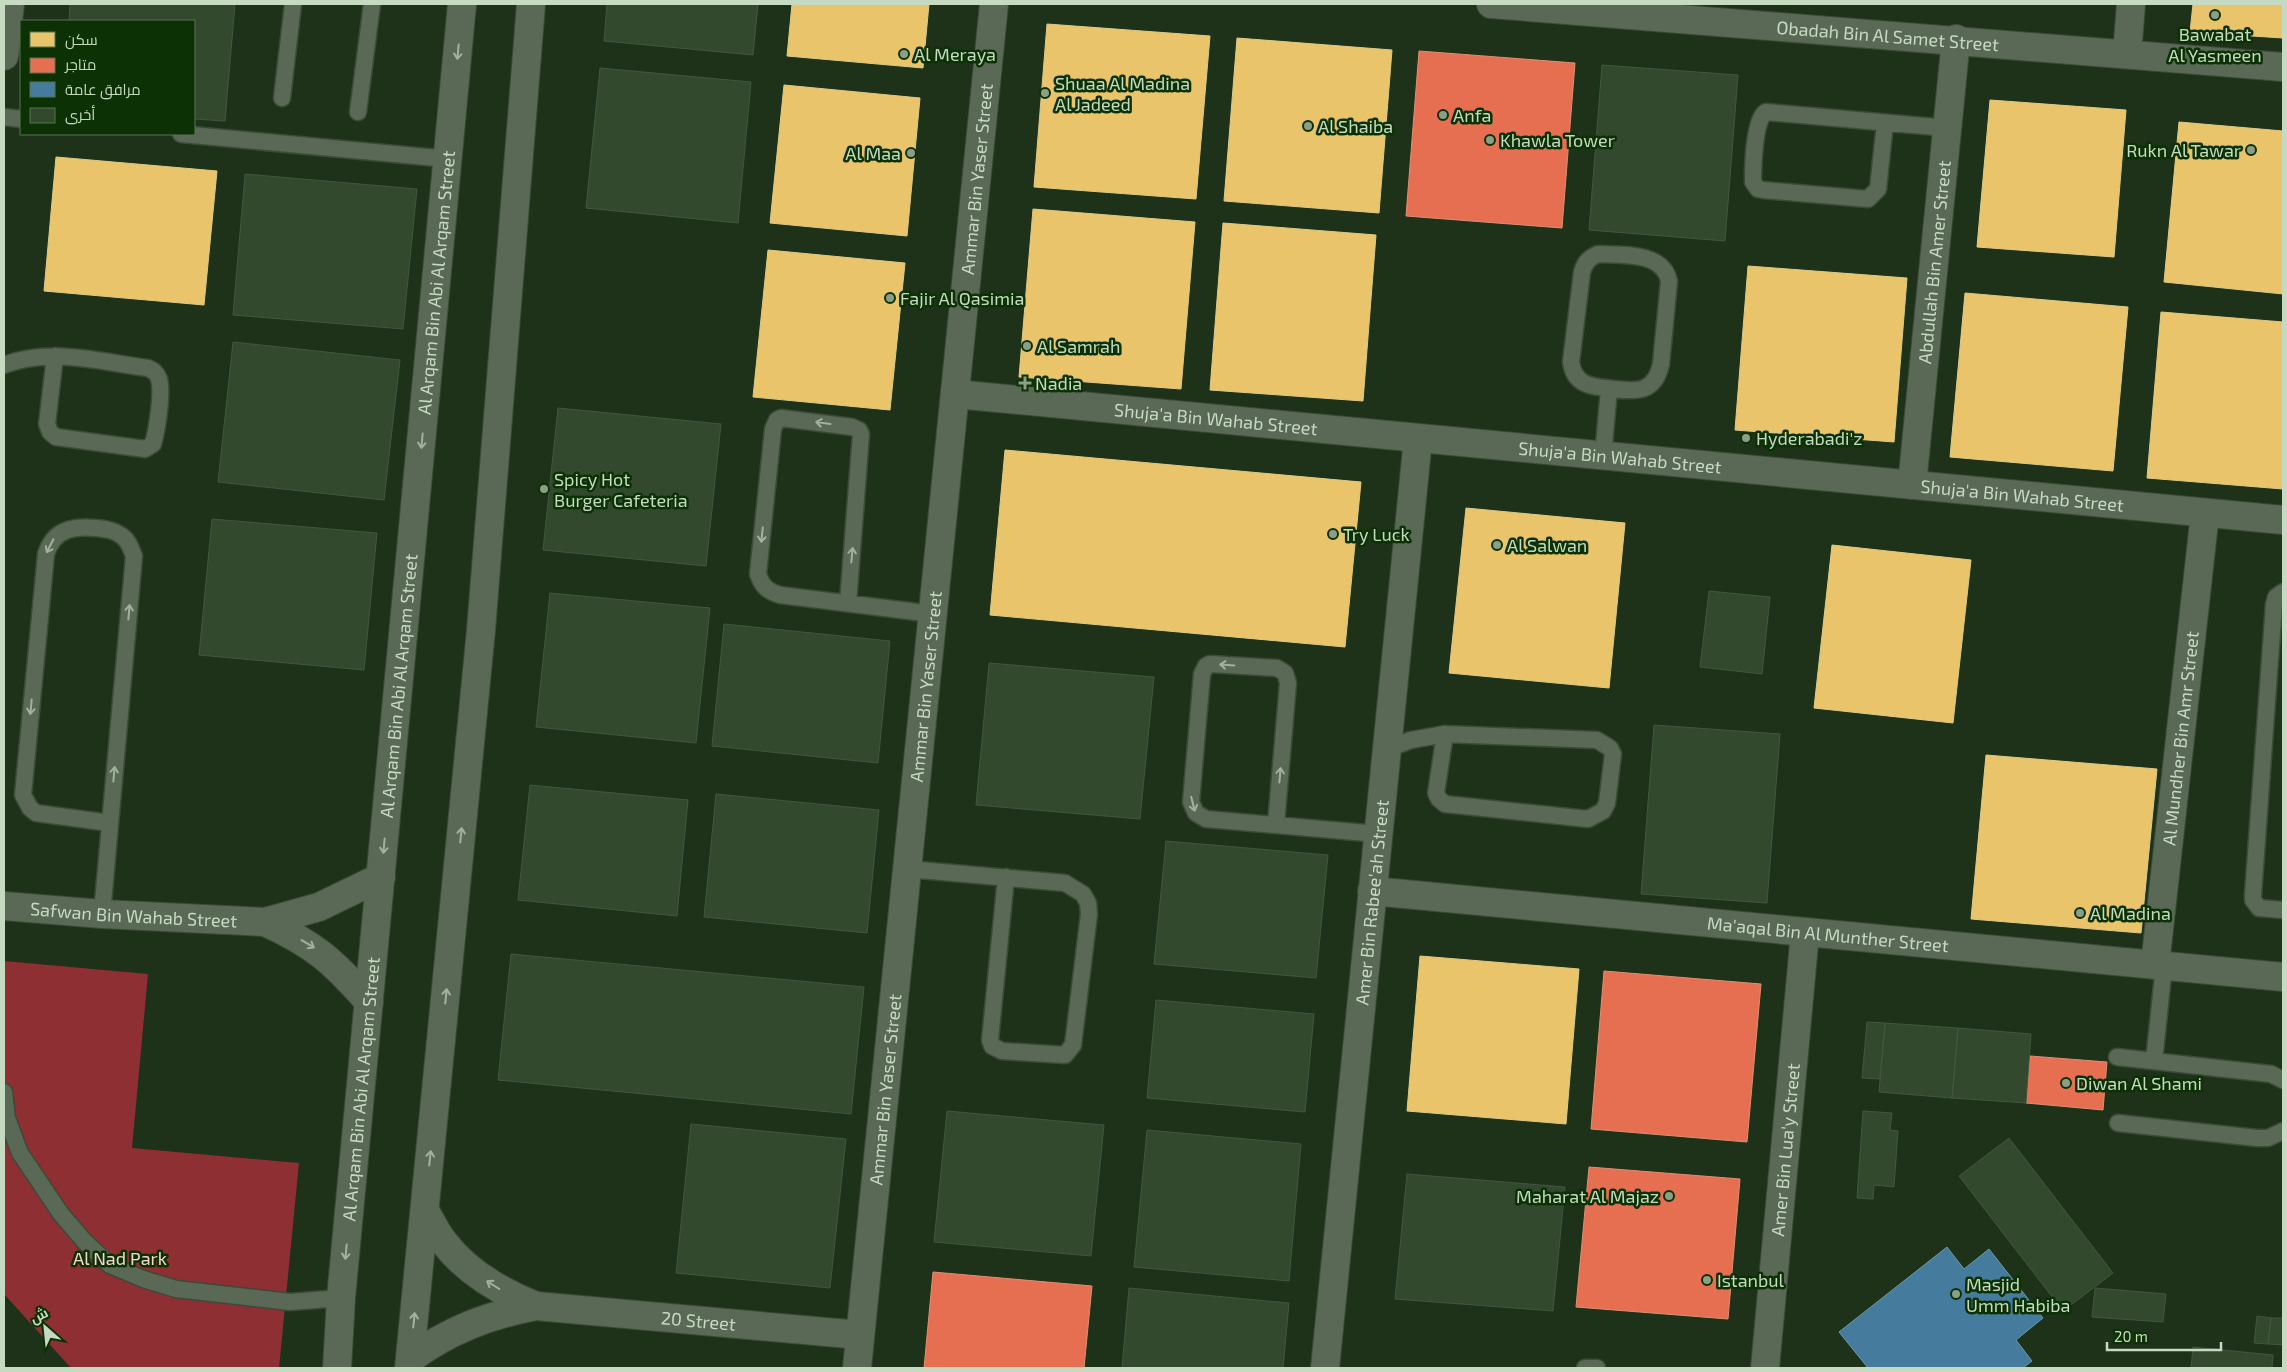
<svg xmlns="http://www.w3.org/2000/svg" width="2287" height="1372" viewBox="0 0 2287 1372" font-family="'Exo 2',Cairo,sans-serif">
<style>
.green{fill:#8d2f33}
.homes{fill:#e9c46a;stroke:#decb84}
.shops{fill:#e76f51;stroke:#dd8f73}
.public{fill:#457b9d;stroke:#6b98a8}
.building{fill:#33492e;stroke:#445542}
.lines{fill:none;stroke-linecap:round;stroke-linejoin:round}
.lane-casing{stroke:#3c4b38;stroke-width:19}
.street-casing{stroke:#3c4b38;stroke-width:30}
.secondary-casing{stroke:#3c4b38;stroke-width:30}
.lane{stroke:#5a6956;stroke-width:16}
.street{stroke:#5a6956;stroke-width:28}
.secondary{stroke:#5a6956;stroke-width:28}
.oneway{stroke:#a0b29c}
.poi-dot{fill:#8b9f87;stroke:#0c3105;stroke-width:2}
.labels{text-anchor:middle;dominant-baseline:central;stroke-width:5;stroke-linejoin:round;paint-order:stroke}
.street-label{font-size:18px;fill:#c5dac1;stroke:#0c3105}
.poi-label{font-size:18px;fill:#c5dac1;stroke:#0c3105;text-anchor:start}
.park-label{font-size:18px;fill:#f6d5d3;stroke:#0c3105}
</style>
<rect width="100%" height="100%" fill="#1e321a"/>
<path class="green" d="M 4,961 L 148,974 L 132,1148 L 299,1163 L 279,1368 L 71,1368 L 4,1294 Z"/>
<path class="homes" d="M 792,4 L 929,4 L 923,68 L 787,56 Z
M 2193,4 L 2283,4 L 2283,38 L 2190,32 Z
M 1047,24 L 1210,36 L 1196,199 L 1034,187 Z
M 1237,38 L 1392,50 L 1379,213 L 1224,201 Z
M 784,85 L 920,98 L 907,236 L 770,223 Z
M 1990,100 L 2126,110 L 2114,257 L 1977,247 Z
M 2179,122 L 2283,131 L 2283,294 L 2164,282 Z
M 56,157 L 217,171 L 204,305 L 44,291 Z
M 1033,209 L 1195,222 L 1181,389 L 1019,377 Z
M 1223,223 L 1376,235 L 1363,401 L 1210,390 Z
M 768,250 L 905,263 L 890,410 L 753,397 Z
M 1748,266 L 1907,278 L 1894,442 L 1735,430 Z
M 1965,293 L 2128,307 L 2113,471 L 1950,457 Z
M 2161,312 L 2283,322 L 2283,489 L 2147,478 Z
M 1005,450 L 1361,482 L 1345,647 L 990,615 Z
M 1466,508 L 1625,523 L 1609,688 L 1449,673 Z
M 1832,545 L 1971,560 L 1953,723 L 1814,708 Z
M 1986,755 L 2157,769 L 2141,933 L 1971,919 Z
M 1420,956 L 1579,969 L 1566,1124 L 1407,1111 Z"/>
<path class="shops" d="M 1419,51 L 1575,63 L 1562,228 L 1406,216 Z
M 1604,971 L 1761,984 L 1747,1142 L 1591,1129 Z
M 2030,1056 L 2107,1062 L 2103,1110 L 2026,1103 Z
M 1589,1167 L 1740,1179 L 1728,1319 L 1576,1307 Z
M 933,1272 L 1092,1286 L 1084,1368 L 924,1368 Z"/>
<path class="public" d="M 1947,1247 L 1964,1269 L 1989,1249 L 2043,1318 L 2016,1340 L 2032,1361 L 2023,1368 L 1868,1368 L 1839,1332 Z"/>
<path class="building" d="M 70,4 L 235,4 L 225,121 L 194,119 L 194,21 L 69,21 Z
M 607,4 L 758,4 L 753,55 L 604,41 Z
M 1602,65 L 1738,75 L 1725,241 L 1589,230 Z
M 600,68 L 751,82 L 738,223 L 586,208 Z
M 245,174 L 417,189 L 403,329 L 233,315 Z
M 233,342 L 400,360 L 384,500 L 218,482 Z
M 558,408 L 721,424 L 706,566 L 543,550 Z
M 212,519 L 377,533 L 364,670 L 199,655 Z
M 1709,591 L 1770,597 L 1762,674 L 1700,667 Z
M 550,593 L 710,608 L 696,743 L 536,727 Z
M 724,624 L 890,641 L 878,763 L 712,746 Z
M 989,663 L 1154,677 L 1140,819 L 976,805 Z
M 1654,725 L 1780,734 L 1767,903 L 1641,894 Z
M 530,785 L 688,800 L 677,916 L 518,900 Z
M 716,794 L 879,810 L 867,933 L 704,917 Z
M 1166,841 L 1328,855 L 1316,978 L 1154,964 Z
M 511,954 L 864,987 L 851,1114 L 498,1080 Z
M 1156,1000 L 1314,1014 L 1305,1112 L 1147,1098 Z
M 1867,1022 L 1885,1023 L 1880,1079 L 1862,1078 Z
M 1885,1023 L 1958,1028 L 1952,1098 L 1879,1092 Z
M 1958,1028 L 2031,1034 L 2026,1103 L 1952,1098 Z
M 947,1111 L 1104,1125 L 1091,1256 L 934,1242 Z
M 1863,1111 L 1892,1113 L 1890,1130 L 1898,1131 L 1894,1187 L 1874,1185 L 1873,1199 L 1857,1198 Z
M 691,1124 L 846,1139 L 830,1288 L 676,1273 Z
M 1147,1130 L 1301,1144 L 1289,1281 L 1134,1267 Z
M 2009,1138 L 2113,1273 L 2063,1311 L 1959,1176 Z
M 1407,1174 L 1565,1187 L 1553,1311 L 1395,1299 Z
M 1129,1288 L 1289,1303 L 1283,1368 L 1122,1368 Z
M 2095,1288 L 2166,1294 L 2163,1322 L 2092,1317 Z
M 2257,1316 L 2271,1318 L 2268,1344 L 2254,1343 Z
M 2271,1318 L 2283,1318 L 2283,1345 L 2268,1344 Z
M 2193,1347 L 2273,1355 L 2272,1368 L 2191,1368 Z"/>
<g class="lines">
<defs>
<path id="lane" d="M 282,98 L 293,4
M 358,112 L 372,4
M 4,117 L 21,119
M 1885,123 L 1878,189 L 1868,199 L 1763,190 L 1758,189 L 1753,182 C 1753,168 1754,118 1766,112 L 1947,128
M 181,134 L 448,159
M 1598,254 C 1623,255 1663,252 1669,281 L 1661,364 C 1655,392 1638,392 1614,389 C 1593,387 1574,386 1571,362 L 1582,272 C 1585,262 1589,258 1598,254 Z
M 4,365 C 50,347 101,362 148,368 C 154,371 157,373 159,379 C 163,392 157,430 153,444 L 145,449 L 56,437 L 50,432 L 47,424 L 55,356
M 1603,456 L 1609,389
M 2283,592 L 2276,597 L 2274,604 L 2253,895 L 2253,900 L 2259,908 L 2283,910
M 848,603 L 861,434 L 859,430 L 852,427 L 781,418 L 777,420 L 773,429 L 758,574 C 762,586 767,591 780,595 L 933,614
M 1387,749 L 1411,740 L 1445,734 L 1597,740 L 1610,748 L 1613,754 L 1607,803 L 1603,811 L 1588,819 L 1445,804 L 1439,799 L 1436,793 L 1445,734
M 1276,824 L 1288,683 L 1285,673 L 1277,668 L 1210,664 L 1206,666 L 1202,674 L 1191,802 L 1196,813 L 1206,819 L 1378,834
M 908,869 L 1065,883 L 1083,894 L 1088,903 L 1089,914 L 1073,1045 L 1065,1055 L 1002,1051 L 992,1046 L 990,1040 L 1006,877
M 102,914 L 134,556 C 131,549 129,541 122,536 C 114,530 106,529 96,528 C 73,526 54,529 46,554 L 23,795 L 30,808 L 36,813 L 110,823
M 2117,1057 L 2271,1074 L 2283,1080
M 2154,1061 L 2164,966
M 4,1092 L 7,1118 L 20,1153 L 61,1214 L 85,1242 L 110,1265 L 143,1279 L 176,1289 L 290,1302 L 341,1298
M 2118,1123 L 2257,1138 L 2268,1138 L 2283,1131
M 1585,1368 L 1597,1368"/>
<g id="street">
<path id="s1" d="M 1491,4 L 2283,67"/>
<path d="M 2127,54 L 2131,4"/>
<path d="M 4,56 L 10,4"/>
<path id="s2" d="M 955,394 L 2283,520"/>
<path id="s3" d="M 1912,485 L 1956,39"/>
<path id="s4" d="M 1372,891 L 2283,977"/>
<path id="s5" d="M 4,906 L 102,914 L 265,922 L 319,907 L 381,877"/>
<path d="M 265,922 C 314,944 334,962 369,1002"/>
<path id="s6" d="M 2155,965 L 2205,513"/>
<path d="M 425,1211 C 431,1221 436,1232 443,1241 C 466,1272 501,1292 536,1306"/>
<path id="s7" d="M 410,1359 C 449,1330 489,1315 536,1306 L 860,1335"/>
<path id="s8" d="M 857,1368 L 994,4"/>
<path id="s9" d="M 1325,1368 L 1418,439"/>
<path id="s10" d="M 1765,1368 L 1805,933"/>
</g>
<g id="secondary">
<path id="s11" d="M 337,1368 L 341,1298 L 462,4"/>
<path d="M 409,1368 L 481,630 L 531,4"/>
</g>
</defs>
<use href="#lane" class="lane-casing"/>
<use href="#street" class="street-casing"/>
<use href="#secondary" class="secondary-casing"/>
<use href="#lane" class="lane"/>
<use href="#street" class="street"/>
<use href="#secondary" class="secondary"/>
</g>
<defs><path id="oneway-shaft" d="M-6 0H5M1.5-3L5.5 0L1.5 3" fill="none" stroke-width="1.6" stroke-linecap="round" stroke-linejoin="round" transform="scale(1.25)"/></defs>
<g class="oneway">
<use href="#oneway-shaft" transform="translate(458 52) rotate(95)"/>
<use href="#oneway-shaft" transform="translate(823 423) rotate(-172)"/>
<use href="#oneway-shaft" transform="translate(422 441) rotate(95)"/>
<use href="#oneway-shaft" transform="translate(762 535) rotate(96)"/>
<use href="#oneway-shaft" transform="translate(50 546) rotate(117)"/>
<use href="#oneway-shaft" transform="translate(852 555) rotate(-85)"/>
<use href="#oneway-shaft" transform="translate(129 612) rotate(-85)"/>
<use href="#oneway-shaft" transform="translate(1227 665) rotate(-176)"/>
<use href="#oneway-shaft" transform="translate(31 707) rotate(95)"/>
<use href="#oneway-shaft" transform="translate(114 774) rotate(-85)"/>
<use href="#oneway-shaft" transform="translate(1280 775) rotate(-85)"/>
<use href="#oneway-shaft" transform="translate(1193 804) rotate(76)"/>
<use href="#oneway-shaft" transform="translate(461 835) rotate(-84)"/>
<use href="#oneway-shaft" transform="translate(384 846) rotate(95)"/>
<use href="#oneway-shaft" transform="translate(308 944) rotate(31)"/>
<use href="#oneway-shaft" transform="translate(446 996) rotate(-84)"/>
<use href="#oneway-shaft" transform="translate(430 1158) rotate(-84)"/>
<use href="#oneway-shaft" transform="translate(346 1252) rotate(95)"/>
<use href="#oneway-shaft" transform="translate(493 1285) rotate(-148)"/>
<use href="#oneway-shaft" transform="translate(414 1320) rotate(-84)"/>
</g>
<g class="poi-dot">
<circle cx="2215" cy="15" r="5"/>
<circle cx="904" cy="54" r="5"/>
<circle cx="1045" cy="93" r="5"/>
<circle cx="1443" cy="115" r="5"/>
<circle cx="1308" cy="126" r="5"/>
<circle cx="1490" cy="140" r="5"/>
<circle cx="2251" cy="150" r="5"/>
<circle cx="911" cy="153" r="5"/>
<circle cx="890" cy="298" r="5"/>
<circle cx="1027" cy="346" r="5"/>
<path d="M1022.5 375.5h5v5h5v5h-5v5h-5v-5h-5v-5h5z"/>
<circle cx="1746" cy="438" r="5"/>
<circle cx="544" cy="489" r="5"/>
<circle cx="1333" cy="534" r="5"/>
<circle cx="1497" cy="545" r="5"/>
<circle cx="2080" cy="913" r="5"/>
<circle cx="2066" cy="1083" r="5"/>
<circle cx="1669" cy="1196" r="5"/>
<circle cx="1707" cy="1280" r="5"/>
<circle cx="1956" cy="1294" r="5"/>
</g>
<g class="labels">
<g class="street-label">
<text stroke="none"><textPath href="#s1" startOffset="398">Obadah Bin Al Samet Street</textPath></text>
<text stroke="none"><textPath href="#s8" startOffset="1195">Ammar Bin Yaser Street</textPath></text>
<text stroke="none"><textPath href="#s3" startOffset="224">Abdullah Bin Amer Street</textPath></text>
<text stroke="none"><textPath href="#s11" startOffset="1090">Al Arqam Bin Abi Al Arqam Street</textPath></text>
<text stroke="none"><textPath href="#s2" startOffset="262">Shuja'a Bin Wahab Street</textPath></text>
<text stroke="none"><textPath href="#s2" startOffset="668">Shuja'a Bin Wahab Street</textPath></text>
<text stroke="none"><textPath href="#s2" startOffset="1072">Shuja'a Bin Wahab Street</textPath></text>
<text stroke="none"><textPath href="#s11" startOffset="685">Al Arqam Bin Abi Al Arqam Street</textPath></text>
<text stroke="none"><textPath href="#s8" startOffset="685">Ammar Bin Yaser Street</textPath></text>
<text stroke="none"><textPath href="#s6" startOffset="228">Al Mundher Bin Amr Street</textPath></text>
<text stroke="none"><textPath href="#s9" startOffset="468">Amer Bin Rabee'ah Street</textPath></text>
<text stroke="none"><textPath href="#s5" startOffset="130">Safwan Bin Wahab Street</textPath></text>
<text stroke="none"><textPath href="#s4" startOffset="458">Ma'aqal Bin Al Munther Street</textPath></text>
<text stroke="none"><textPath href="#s11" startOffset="280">Al Arqam Bin Abi Al Arqam Street</textPath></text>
<text stroke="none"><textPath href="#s8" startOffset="280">Ammar Bin Yaser Street</textPath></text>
<text stroke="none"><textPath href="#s10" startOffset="219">Amer Bin Lua'y Street</textPath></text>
<text stroke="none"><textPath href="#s7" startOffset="301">20 Street</textPath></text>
</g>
<g class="poi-label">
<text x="2215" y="34" text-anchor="middle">Bawabat<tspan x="2215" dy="21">Al Yasmeen</tspan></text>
<text x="914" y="54">Al Meraya</text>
<text x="1055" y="83">Shuaa Al Madina<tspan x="1055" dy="21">Al Jadeed</tspan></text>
<text x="1453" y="115">Anfa</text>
<text x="1318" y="126">Al Shaiba</text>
<text x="1500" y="140">Khawla Tower</text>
<text x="2241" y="150" text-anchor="end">Rukn Al Tawar</text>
<text x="901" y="153" text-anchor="end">Al Maa</text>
<text x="900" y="298">Fajir Al Qasimia</text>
<text x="1037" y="346">Al Samrah</text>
<text x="1035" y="383">Nadia</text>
<text x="1756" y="438">Hyderabadi'z</text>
<text x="554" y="479">Spicy Hot<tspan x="554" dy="21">Burger Cafeteria</tspan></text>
<text x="1343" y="534">Try Luck</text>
<text x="1507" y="545">Al Salwan</text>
<text x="2090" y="913">Al Madina</text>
<text x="2076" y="1083">Diwan Al Shami</text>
<text x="1659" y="1196" text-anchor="end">Maharat Al Majaz</text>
<text x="1717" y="1280">Istanbul</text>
<text x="1966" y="1284">Masjid<tspan x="1966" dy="21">Umm Habiba</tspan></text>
</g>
<g class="park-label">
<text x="120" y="1258">Al Nad Park</text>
</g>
</g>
<rect width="2287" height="1372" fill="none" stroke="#c5dac1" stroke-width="10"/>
<rect x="20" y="20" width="175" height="115" fill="#0c3105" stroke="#567550"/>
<rect x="30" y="32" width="25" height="15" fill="#e9c46a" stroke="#567550"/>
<text x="65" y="45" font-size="15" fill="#c5dac1">سكن</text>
<rect x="30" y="58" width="25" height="15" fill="#e76f51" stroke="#567550"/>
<text x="65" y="70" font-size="15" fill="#c5dac1">متاجر</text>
<rect x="30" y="82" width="25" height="15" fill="#457b9d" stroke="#567550"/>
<text x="65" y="95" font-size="15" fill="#c5dac1">مرافق عامة</text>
<rect x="30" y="108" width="25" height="15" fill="#33492e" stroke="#567550"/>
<text x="65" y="120" font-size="15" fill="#c5dac1">أخرى</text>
<g transform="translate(45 1327) rotate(333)" stroke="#0c3105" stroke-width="4" paint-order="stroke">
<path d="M0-4L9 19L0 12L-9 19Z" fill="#c5dac1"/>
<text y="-8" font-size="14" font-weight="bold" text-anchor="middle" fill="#c5dac1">ش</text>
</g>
<path d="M2107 1342v8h114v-8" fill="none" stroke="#c5dac1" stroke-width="2.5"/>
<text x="2114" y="1342" font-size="15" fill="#c5dac1" stroke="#0c3105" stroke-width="4" paint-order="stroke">20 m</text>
</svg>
